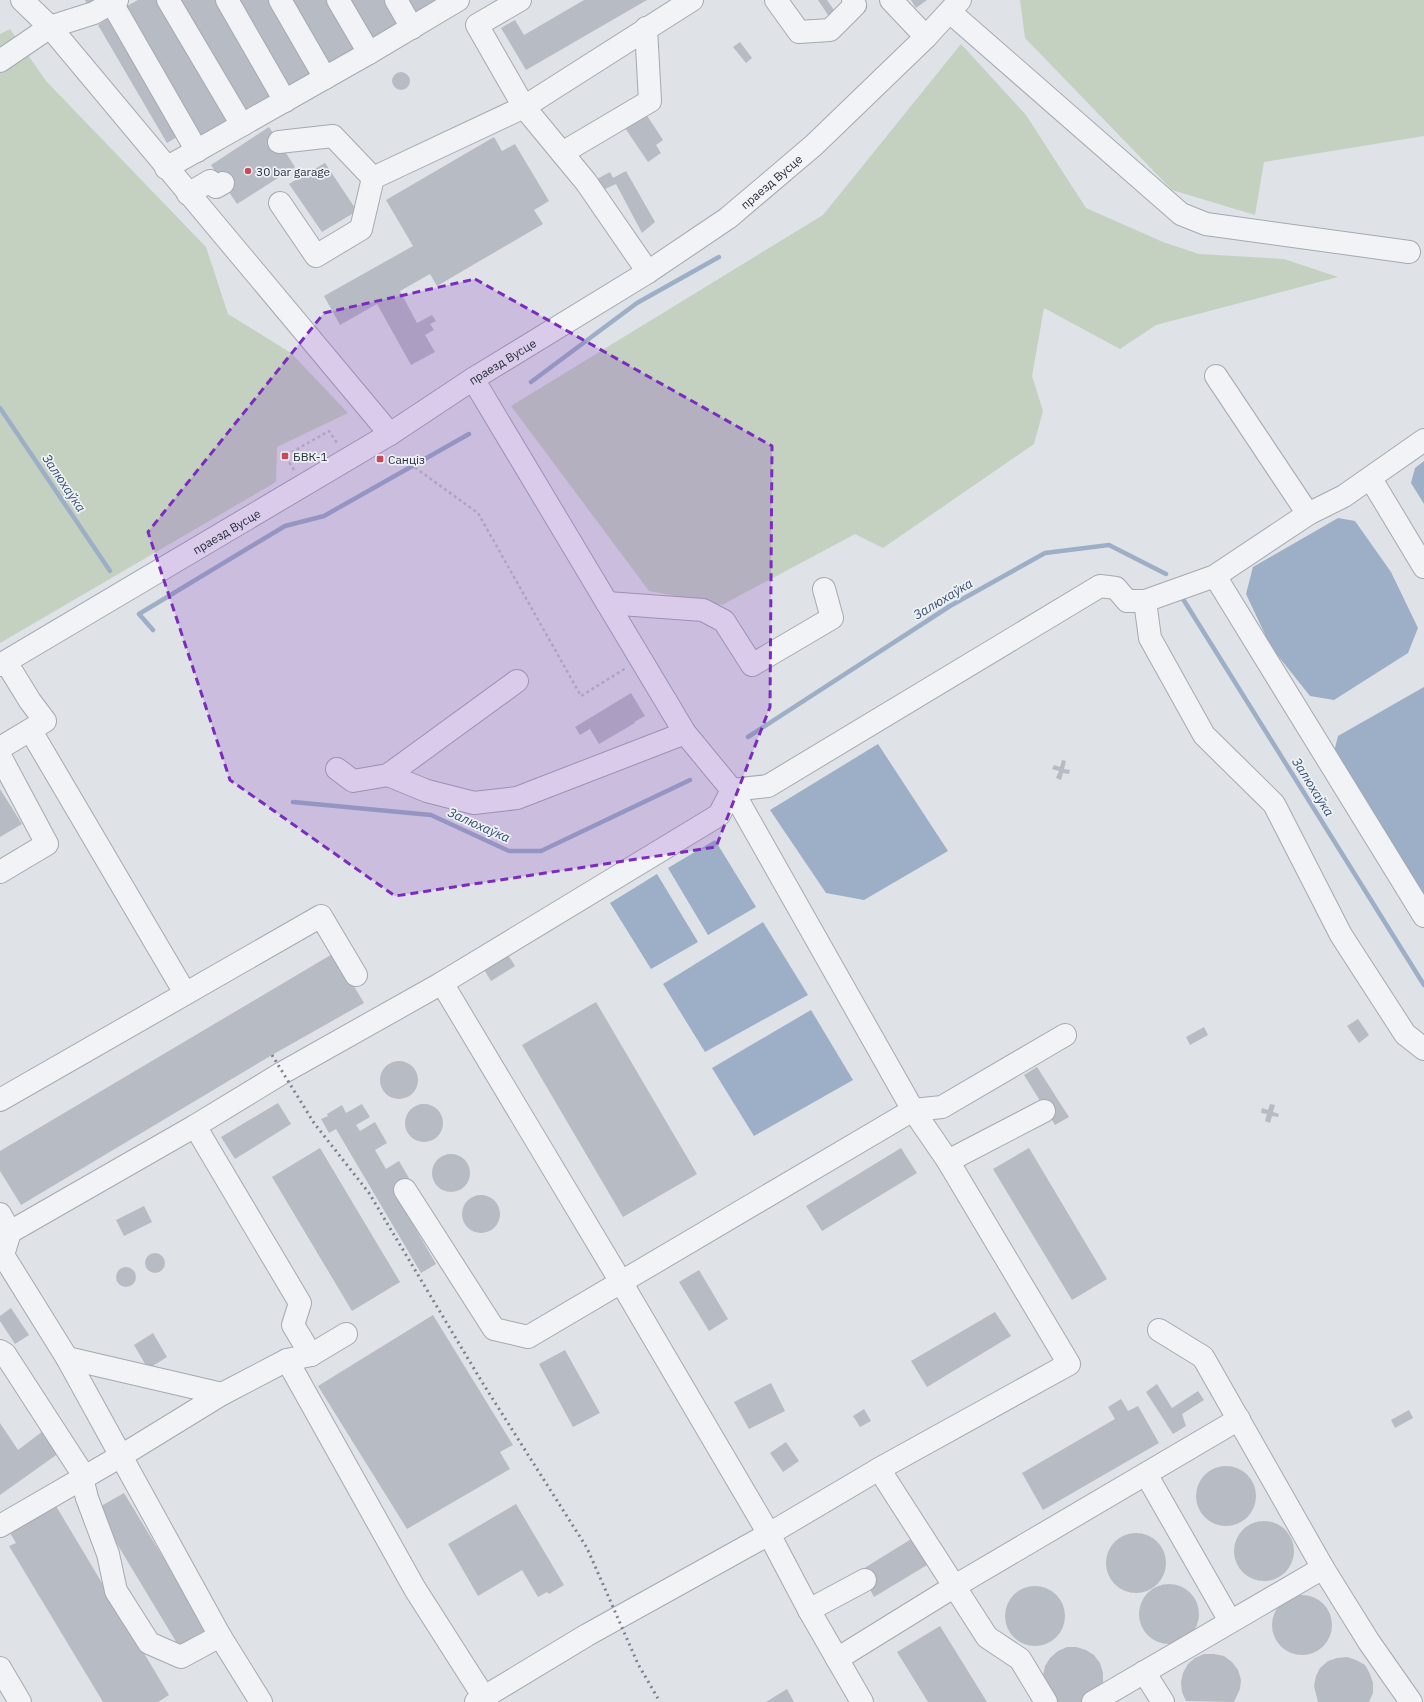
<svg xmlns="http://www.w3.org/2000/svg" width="1424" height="1702" viewBox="0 0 1424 1702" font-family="'IBM Plex Sans',sans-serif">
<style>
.green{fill:#c4d1c1}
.water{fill:#9cafc6}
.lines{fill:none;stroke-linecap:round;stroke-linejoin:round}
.stream{stroke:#9cafc6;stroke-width:4.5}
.building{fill:#b7bbc4}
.minor-casing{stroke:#a5a9b1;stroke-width:24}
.path{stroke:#bec0c6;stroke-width:2.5;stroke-dasharray:3 3;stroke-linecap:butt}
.minor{stroke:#f2f3f6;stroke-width:22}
.rail{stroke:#7a8190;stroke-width:3;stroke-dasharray:2 4;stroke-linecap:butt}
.marked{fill:#7b2cbf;fill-opacity:0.2;stroke:#7b2cbf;stroke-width:3;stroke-dasharray:8 5;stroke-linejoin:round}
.poi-dot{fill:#c64b5a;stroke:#eef1f5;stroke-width:1.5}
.labels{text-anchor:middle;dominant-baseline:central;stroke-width:3.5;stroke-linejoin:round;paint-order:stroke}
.poi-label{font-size:12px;fill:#29303e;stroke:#eef1f5;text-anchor:start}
.street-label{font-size:12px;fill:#29303e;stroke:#eef1f5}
.water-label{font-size:13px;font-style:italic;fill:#364e6f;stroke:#eef1f5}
</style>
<rect width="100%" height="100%" fill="#dfe2e7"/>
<path class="green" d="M 1020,0 L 1424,0 L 1424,136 L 1264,162 L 1255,215 L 1172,190 L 1025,38 Z
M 10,29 L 46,81 L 206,247 L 228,314 L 291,353 L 348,413 L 277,447 L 276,482 L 0,643 L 0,34 Z
M 961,44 L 1026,115 L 1086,208 L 1163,242 L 1199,254 L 1284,259 L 1338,277 L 1156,325 L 1120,349 L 1044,308 L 1032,376 L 1043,411 L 1034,444 L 883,548 L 855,534 L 722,605 L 649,591 L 511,406 L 823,215 Z"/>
<path class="water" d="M 1424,461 L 1424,504 L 1411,483 L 1415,468 Z
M 1338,518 L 1355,521 L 1391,572 L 1418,628 L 1408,653 L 1334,700 L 1310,696 L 1271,647 L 1246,594 L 1253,567 Z
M 1424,687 L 1424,896 L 1334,752 L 1338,736 Z
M 878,744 L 948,851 L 864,900 L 826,893 L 770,810 Z
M 715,840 L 756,907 L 708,935 L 668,868 Z
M 657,874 L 698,942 L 651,969 L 610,903 Z
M 763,922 L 808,995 L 705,1052 L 663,984 Z
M 811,1010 L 853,1080 L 754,1136 L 712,1068 Z"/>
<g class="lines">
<path class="stream" d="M 531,382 L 637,303 L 719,257
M 0,408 L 110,571
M 1183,599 L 1424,985
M 153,630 L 139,614 L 285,526 L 324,516 L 469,434
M 748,737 L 950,606 L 1045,553 L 1109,545 L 1166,574
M 293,802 L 431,815 L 509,851 L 541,851 L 690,780"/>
</g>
<path class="building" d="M 85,0 L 95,0 L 87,4 Z
M 138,0 L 159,0 L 230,123 L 203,138 L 127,6 Z
M 181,0 L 216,0 L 273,100 L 246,115 Z
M 237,0 L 273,0 L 317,77 L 290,92 Z
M 290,0 L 326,0 L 356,54 L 329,69 Z
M 349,0 L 384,0 L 399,26 L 373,42 Z
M 406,0 L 442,0 L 416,17 Z
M 584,0 L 647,0 L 526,70 L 501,28 L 515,20 L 524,35 Z
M 818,0 L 827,0 L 836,13 L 830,18 Z
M 911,0 L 927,0 L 916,8 Z
M 111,17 L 182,134 L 167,143 L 98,25 Z
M 740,42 L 752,58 L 746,63 L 733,47 Z
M392 81a9 9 0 1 1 18 0a9 9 0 1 1-18 0Z
M 644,111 L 663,140 L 656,145 L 661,153 L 648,162 L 623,125 Z
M 269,127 L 295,167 L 237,204 L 211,165 Z
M 494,137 L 502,151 L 515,144 L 549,201 L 534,210 L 543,224 L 437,286 L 430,274 L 400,291 L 417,323 L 432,315 L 436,321 L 430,324 L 434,330 L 425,335 L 435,352 L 411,365 L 377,304 L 340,325 L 324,296 L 413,246 L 386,200 Z
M 325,163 L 357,211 L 322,232 L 289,184 Z
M 626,171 L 655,222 L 642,233 L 616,184 L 603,190 L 597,179 L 610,172 L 613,178 Z
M 631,693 L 645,716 L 634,722 L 635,723 L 599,744 L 590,729 L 580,735 L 575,727 Z
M 1062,760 L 1066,761 L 1064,769 L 1070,770 L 1069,774 L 1063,773 L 1061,780 L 1056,778 L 1059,771 L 1052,769 L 1054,765 L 1060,767 Z
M 0,789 L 22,824 L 0,837 Z
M 334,953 L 364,1003 L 272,1055 L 21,1205 L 0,1171 L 0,1151 Z
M 507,953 L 515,966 L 491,981 L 483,968 Z
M 596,1002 L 697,1174 L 623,1217 L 522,1045 Z
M 1358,1019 L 1369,1035 L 1359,1043 L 1347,1026 Z
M 1204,1027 L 1208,1035 L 1190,1045 L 1186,1037 Z
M380 1080a19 19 0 1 1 38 0a19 19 0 1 1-38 0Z
M 1037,1067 L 1069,1117 L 1055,1125 L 1024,1075 Z
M 278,1103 L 291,1124 L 235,1159 L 221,1137 Z
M 362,1104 L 370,1117 L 356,1125 L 360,1131 L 375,1122 L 387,1143 L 375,1150 L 386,1169 L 399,1161 L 413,1185 L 396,1195 L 436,1264 L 421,1273 L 336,1129 L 329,1133 L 321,1119 L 328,1116 L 327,1114 L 342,1105 L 346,1113 Z
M 1270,1104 L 1275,1105 L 1273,1112 L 1279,1114 L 1278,1117 L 1272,1116 L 1270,1123 L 1265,1121 L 1267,1114 L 1261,1113 L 1262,1108 L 1268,1110 Z
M405 1123a19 19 0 1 1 38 0a19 19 0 1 1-38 0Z
M 320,1148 L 400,1282 L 352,1311 L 272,1177 Z
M 901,1148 L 917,1173 L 822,1231 L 806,1206 Z
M 1029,1148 L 1107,1279 L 1072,1300 L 993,1169 Z
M432 1173a19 19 0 1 1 38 0a19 19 0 1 1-38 0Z
M462 1214a19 19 0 1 1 38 0a19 19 0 1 1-38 0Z
M 144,1206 L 152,1222 L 124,1236 L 116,1220 Z
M145 1263a10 10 0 1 1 20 0a10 10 0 1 1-20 0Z
M116 1277a10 10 0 1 1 20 0a10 10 0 1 1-20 0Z
M 699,1270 L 728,1319 L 709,1331 L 679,1282 Z
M 11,1308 L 29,1335 L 15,1344 L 0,1321 L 0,1316 Z
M 995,1312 L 1011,1336 L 927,1387 L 911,1361 Z
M 433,1315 L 513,1445 L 500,1452 L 510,1469 L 407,1529 L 318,1386 Z
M 153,1333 L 167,1357 L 148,1369 L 134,1345 Z
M 565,1350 L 600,1413 L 573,1427 L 539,1364 Z
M 771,1383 L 785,1411 L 749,1429 L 734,1402 Z
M 1157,1384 L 1172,1408 L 1198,1391 L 1204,1400 L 1182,1414 L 1186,1426 L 1173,1434 L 1146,1392 Z
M 1121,1399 L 1128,1411 L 1138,1406 L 1159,1443 L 1043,1510 L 1022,1473 L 1115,1419 L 1108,1407 Z
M 864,1409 L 871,1421 L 860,1427 L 853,1416 Z
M 1409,1410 L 1413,1418 L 1395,1428 L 1391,1420 Z
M 0,1423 L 18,1450 L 43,1431 L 59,1453 L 0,1495 Z
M 786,1442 L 799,1461 L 783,1472 L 770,1453 Z
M1196 1496a30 30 0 1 1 60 0a30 30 0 1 1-60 0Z
M 124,1493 L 209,1633 L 181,1650 L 96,1509 Z
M 53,1501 L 169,1695 L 158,1702 L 103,1702 L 9,1546 L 16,1543 L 7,1528 Z
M 516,1504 L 564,1585 L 549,1594 L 547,1592 L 538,1597 L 522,1570 L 478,1596 L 448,1544 Z
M1234 1551a30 30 0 1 1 60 0a30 30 0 1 1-60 0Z
M1106 1563a30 30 0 1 1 60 0a30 30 0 1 1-60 0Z
M 916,1536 L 932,1562 L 874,1597 L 865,1580 L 858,1572 Z
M1139 1614a30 30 0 1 1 60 0a30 30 0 1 1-60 0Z
M1005 1616a30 30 0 1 1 60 0a30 30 0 1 1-60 0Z
M1272 1625a30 30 0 1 1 60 0a30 30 0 1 1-60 0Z
M 940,1626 L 987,1702 L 928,1702 L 897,1652 Z
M 1067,1647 L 1076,1647 L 1086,1650 L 1094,1655 L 1100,1663 L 1103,1673 L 1103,1683 L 1099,1692 L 1088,1702 L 1058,1702 L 1045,1685 L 1043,1676 L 1045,1666 L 1050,1658 L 1058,1651 Z
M 1204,1654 L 1214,1654 L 1224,1656 L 1232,1662 L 1238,1670 L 1241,1680 L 1240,1689 L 1234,1702 L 1186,1701 L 1182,1692 L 1181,1682 L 1183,1673 L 1188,1664 L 1195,1658 Z
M 1347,1657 L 1356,1660 L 1365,1665 L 1370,1674 L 1373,1683 L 1373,1693 L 1369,1702 L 1318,1702 L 1314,1686 L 1316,1676 L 1320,1668 L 1328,1661 L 1337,1658 Z
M 787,1689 L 794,1702 L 766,1702 Z"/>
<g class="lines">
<defs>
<g id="minor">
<path d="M 22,0 L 50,27 L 94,13 L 117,0"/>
<path d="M 168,0 L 242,125"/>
<path d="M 227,0 L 285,101"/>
<path d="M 280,0 L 325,78"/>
<path d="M 338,0 L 369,53"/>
<path d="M 396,0 L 412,28"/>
<path d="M 520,0 L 477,25 L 524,107 L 586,182 L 648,272"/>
<path d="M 776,0 L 799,32 L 830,30 L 855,5 L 853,0"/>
<path d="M 891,0 L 926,37"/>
<path d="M 112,3 L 197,151"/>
<path d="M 950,12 L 1181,214 L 1206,224 L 1409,252"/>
<path d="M 0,61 L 50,27 L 390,434"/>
<path d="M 279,142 L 333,136 L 373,178"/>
<path d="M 562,153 L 650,101 L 646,28"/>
<path d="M 166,168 L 369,53 L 458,0"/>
<path d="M 188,194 L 210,181 L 216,187 L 223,183"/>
<path d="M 280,203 L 316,256 L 361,229 L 373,178 L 524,107 L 692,0"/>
<path d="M 1216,376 L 1308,514"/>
<path d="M 473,379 L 685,733 L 732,790 L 913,1110 L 948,1161 L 1069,1364 L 879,1469 L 769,1534 L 587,1635 L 476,1702"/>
<path d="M 1371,479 L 1424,567"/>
<path d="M 1215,576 L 1424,916"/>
<path d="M 1145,601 L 1150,638 L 1204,735 L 1274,804 L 1341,935 L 1405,1034 L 1424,1049"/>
<path d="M 607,603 L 703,610 L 724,621 L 752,665 L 832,618 L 824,589"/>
<path id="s1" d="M 0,665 L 390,434 L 473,379 L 648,272 L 728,218 L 814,145 L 926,37 L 960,0"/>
<path d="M 31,731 L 185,993"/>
<path d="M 0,748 L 45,721 L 30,701 L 6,662"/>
<path d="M 0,756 L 47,844 L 0,872"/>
<path d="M 337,769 L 353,781 L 388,775 L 517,681"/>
<path d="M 388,775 L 427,791 L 474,803 L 517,798 L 685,733"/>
<path d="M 442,983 L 621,1282 L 769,1534 L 809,1610 L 862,1702"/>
<path d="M 0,1100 L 321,916 L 356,975"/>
<path d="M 195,1126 L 300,1303 L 293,1325 L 311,1355"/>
<path d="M 948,1161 L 1044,1111"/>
<path d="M 405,1190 L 494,1329 L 528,1337 L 913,1110 L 942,1107 L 1065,1035"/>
<path d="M 0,1214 L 10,1232 L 3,1255 L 67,1358 L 220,1636 L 261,1702"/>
<path d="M 10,1232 L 195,1126 L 282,1073 L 442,983 L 719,815 L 732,790 L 768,786 L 1100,586 L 1116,588 L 1127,601 L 1145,601 L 1215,576 L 1308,514 L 1344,496 L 1424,440"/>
<path d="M 1159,1330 L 1203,1357 L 1323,1568 L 1369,1642 L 1411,1702"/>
<path d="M 0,1351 L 5,1354 L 84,1476 L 83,1482 L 87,1498 L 108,1554 L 116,1591 L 149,1643 L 181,1657 L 220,1636"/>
<path d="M 67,1358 L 222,1394"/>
<path d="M 287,1360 L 415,1589 L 487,1702"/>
<path d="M 879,1469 L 987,1637 L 1020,1659 L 1046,1702"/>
<path d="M 1146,1474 L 1230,1621"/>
<path d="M 0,1526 L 121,1456 L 222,1394 L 287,1360 L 311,1355 L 346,1334"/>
<path d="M 809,1610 L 865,1580"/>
<path d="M 837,1659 L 955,1586 L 1239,1419"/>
<path d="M 0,1668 L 20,1702"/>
<path d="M 1144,1672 L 1163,1702"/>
<path d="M 1093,1702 L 1323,1568"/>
</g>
</defs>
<use href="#minor" class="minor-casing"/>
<path class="path" d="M 388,456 L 403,459 L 478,513 L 581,696 L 626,668
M 294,470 L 285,456 L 329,431 L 337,443"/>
<use href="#minor" class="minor"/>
<path class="rail" d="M 272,1055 L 314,1123 L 369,1193 L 482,1382 L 587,1548 L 638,1664 L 660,1702"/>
</g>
<path class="marked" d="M 475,279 L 772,446 L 770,707 L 716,847 L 395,896 L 230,780 L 148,532 L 324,313 Z"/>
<g class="poi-dot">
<circle cx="248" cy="171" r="4"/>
<rect x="281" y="452" width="8" height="8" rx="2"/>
<rect x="376" y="455" width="8" height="8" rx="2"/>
</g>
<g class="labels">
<g class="poi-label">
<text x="256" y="171">30 bar garage</text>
<text x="293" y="456">БВК-1</text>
<text x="388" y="459">Санціз</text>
</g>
<g class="street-label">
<text stroke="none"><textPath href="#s1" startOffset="911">праезд Вусце</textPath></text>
<text stroke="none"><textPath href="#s1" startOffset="587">праезд Вусце</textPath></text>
<text stroke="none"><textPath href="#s1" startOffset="263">праезд Вусце</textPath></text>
</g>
<g class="water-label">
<text transform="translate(64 483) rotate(56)">Залюхаўка</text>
<text transform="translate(943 599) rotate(-31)">Залюхаўка</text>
<text transform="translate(1313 787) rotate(58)">Залюхаўка</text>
<text transform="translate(479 825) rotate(24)">Залюхаўка</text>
</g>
</g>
</svg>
